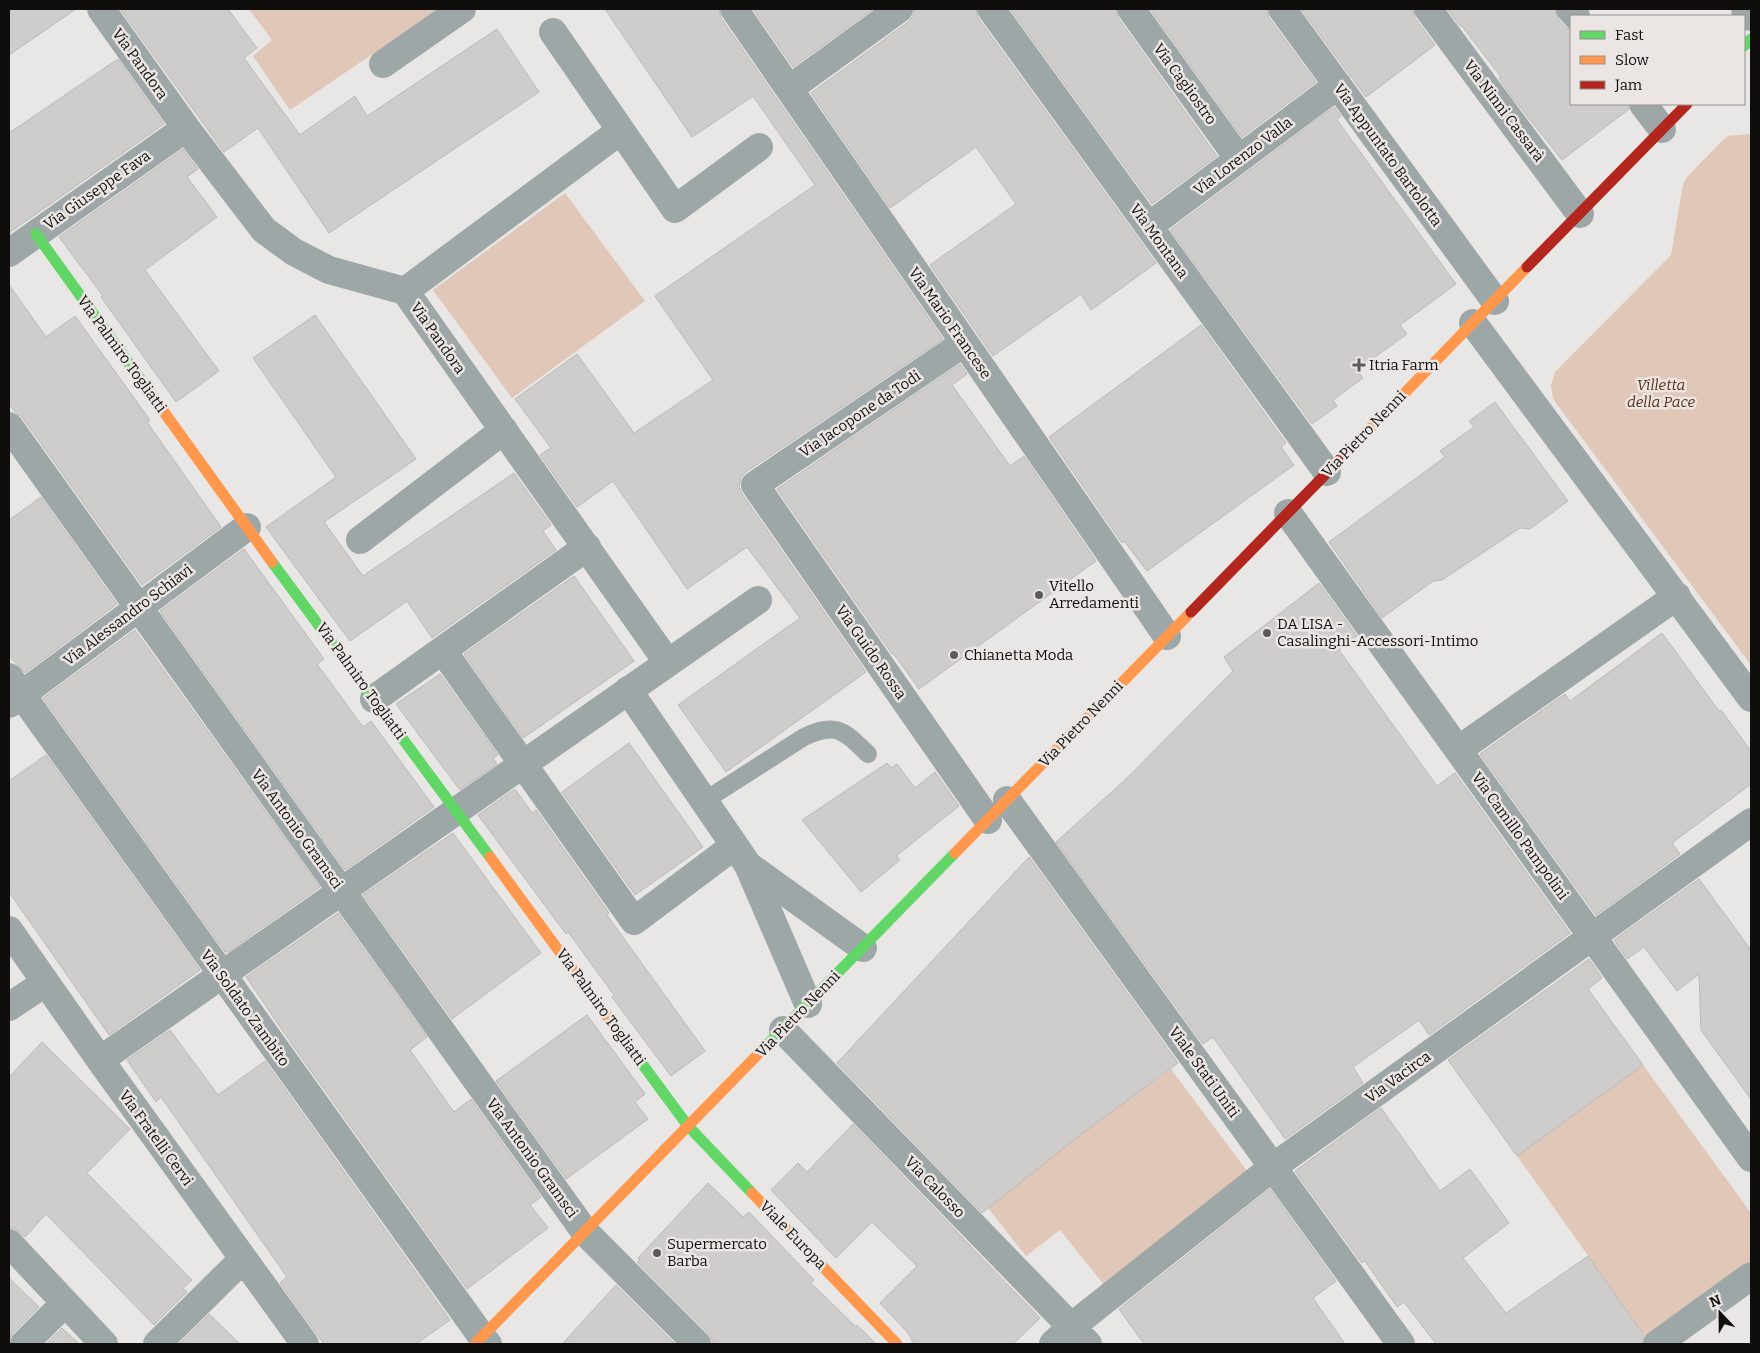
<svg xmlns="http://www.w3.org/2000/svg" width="1760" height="1353" viewBox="0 0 1760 1353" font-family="Bitter,serif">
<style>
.green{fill:#e0c7b7}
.building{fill:#cfcdcc;stroke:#bbb9b8}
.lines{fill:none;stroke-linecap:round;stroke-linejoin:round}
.lane{stroke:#9ea7a7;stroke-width:18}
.street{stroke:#9ea7a7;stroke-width:28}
.fast{stroke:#63d668;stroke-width:11}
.slow{stroke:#ff974d;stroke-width:11}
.jam{stroke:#b3261e;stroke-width:11}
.poi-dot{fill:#5c5a59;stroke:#ebe6e3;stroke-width:2}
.labels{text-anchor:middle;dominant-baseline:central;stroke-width:5;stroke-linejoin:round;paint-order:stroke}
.street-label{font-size:15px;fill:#100e0d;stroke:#ebe6e3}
.poi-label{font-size:15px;fill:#100e0d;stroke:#ebe6e3;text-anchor:start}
.park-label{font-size:15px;font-style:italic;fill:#5b3012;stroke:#ebe6e3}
</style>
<rect width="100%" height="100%" fill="#e9e7e5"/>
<path class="green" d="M 249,9 L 439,9 L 290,110 L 253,56 L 272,40 Z
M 1751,134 L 1751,665 L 1553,399 L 1551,385 L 1555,372 L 1671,255 L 1683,185 L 1686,178 L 1723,140 L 1728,136 Z
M 565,193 L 645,301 L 512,398 L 433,290 Z
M 1643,1065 L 1751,1213 L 1751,1261 L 1646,1337 L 1517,1156 Z
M 1171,1069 L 1250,1175 L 1105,1286 L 1060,1230 L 1026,1256 L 988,1208 L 1079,1136 Z"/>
<path class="building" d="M 9,9 L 76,9 L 9,55 Z
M 120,9 L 228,9 L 257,48 L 244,58 L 300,135 L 355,96 L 367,116 L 497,29 L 539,92 L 329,233 L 258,128 L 224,152 Z
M 605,9 L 719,9 L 721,18 L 943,339 L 746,472 L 741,478 L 739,486 L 742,494 L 866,672 L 726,772 L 678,705 L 800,618 L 747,547 L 687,589 L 613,481 L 577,507 L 540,455 L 551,448 L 515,399 L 577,354 L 634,433 L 713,380 L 655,296 L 815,185 L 753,96 L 692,137 Z
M 753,9 L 873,9 L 793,67 Z
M 914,9 L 976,9 L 978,18 L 1156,263 L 1091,310 L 1081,294 L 993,356 L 930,265 L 1016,204 L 976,147 L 890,208 L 811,93 L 908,22 L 913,16 Z
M 1010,9 L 1116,9 L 1118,18 L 1217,156 L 1152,204 Z
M 1150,9 L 1267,9 L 1269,18 L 1316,82 L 1242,137 Z
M 1301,9 L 1413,9 L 1415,18 L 1435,45 L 1366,97 Z
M 1447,9 L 1555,9 L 1558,19 L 1564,26 L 1571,31 L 1571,104 L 1628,104 L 1629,109 L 1562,160 L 1512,97 L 1499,78 L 1501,77 L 1461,25 L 1460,26 Z
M 118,59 L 164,124 L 9,233 L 9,133 Z
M 1334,107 L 1341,116 L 1337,120 L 1456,284 L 1400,325 L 1407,334 L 1357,370 L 1363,378 L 1333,400 L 1337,406 L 1312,424 L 1170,230 Z
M 183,149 L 198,169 L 187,177 L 217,217 L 145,270 L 219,371 L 176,402 L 101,297 L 103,296 L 59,237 Z
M 9,285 L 46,337 L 75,316 L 150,420 L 147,422 L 221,527 L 142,585 L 22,417 L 14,411 L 9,404 Z
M 315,315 L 416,459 L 324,522 L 363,576 L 514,473 L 551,525 L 543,531 L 556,550 L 432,638 L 407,601 L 350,641 L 266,527 L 336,477 L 253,358 Z
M 1201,325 L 1286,443 L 1281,447 L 1294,465 L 1147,571 L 1124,541 L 1122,543 L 1049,437 Z
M 960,364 L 967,374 L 952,385 L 1010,466 L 1024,456 L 1096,561 L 919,689 L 893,653 L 892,654 L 777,489 Z
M 1495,402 L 1568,501 L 1530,529 L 1520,528 L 1442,580 L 1433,581 L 1382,618 L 1329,542 L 1445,457 L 1440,451 L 1474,427 L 1469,421 Z
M 41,497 L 117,604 L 25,673 L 9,656 L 9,520 Z
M 244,549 L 324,659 L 317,664 L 363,727 L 371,721 L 434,807 L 345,870 L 160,611 Z
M 574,576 L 634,661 L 523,738 L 464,654 Z
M 1319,583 L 1357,636 L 1339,650 L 1437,786 L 1455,773 L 1570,933 L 1429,1035 L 1419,1020 L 1353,1067 L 1363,1083 L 1285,1139 L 1213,1037 L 1203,1044 L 1056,842 L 1126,779 L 1233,671 L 1224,657 Z
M 135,630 L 320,887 L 228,952 L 225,952 L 43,698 Z
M 1662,633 L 1719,711 L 1721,710 L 1751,751 L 1751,784 L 1672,843 L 1680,854 L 1596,915 L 1480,754 L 1565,694 L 1570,701 Z
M 440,674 L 498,755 L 493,758 L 497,764 L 460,790 L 396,704 Z
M 629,743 L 703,847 L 635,895 L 562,792 Z
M 46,755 L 200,970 L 109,1035 L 9,892 L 9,781 Z
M 887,763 L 891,768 L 897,764 L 915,788 L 935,772 L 959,806 L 896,856 L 900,860 L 861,892 L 802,820 Z
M 515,789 L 532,813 L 536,810 L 609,913 L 607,915 L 705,1051 L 671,1076 L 612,997 L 614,995 L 568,932 L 566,934 L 478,815 Z
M 453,833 L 541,953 L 452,1019 L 363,895 Z
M 1029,857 L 1178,1063 L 1079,1136 L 982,1213 L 837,1063 Z
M 1699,879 L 1751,950 L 1751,1099 L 1701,1030 L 1699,974 L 1677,991 L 1644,947 L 1627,959 L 1614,940 Z
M 338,913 L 427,1037 L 410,1050 L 454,1112 L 471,1099 L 541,1197 L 530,1205 L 548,1228 L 467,1289 L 291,1043 L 246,977 Z
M 1589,959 L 1602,978 L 1588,989 L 1643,1065 L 1517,1156 L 1448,1060 Z
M 587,1015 L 645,1094 L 635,1102 L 648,1119 L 566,1179 L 496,1081 Z
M 170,1030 L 218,1095 L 265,1061 L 450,1320 L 416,1344 L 324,1344 L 280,1283 L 287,1277 L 161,1097 L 156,1102 L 127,1060 Z
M 42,1042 L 130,1129 L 87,1173 L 192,1280 L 183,1288 L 187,1292 L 154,1325 L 46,1214 L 25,1237 L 14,1228 L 9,1228 L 9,1077 Z
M 1381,1108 L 1440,1191 L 1470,1169 L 1509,1223 L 1463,1258 L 1506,1313 L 1588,1256 L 1644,1335 L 1642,1344 L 1436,1344 L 1404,1302 L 1397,1307 L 1365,1261 L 1362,1263 L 1295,1171 Z
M 853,1124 L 1040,1318 L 1013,1344 L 912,1344 L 912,1340 L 908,1333 L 880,1303 L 917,1266 L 872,1222 L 836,1258 L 771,1190 L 798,1163 L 807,1172 Z
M 708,1183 L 743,1217 L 749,1212 L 814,1280 L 811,1283 L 856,1327 L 857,1325 L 876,1344 L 712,1344 L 712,1340 L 708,1333 L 637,1262 L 640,1259 L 638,1258 Z
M 1270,1189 L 1336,1281 L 1313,1298 L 1345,1344 L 1144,1344 L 1119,1309 Z
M 9,1278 L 39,1307 L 13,1333 L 9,1340 L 9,1344 Z
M 616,1285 L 675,1344 L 562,1344 Z
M 209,1314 L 240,1344 L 179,1344 Z
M 62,1328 L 79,1344 L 46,1344 Z"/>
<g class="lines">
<path class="lane" d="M 704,801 L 804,737 C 837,721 845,732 868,754"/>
<path class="street" d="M 101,9 L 186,128 L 264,230 L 294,252 L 329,270 L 405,291 L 668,663
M 734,9 L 1167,636
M 991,9 L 1327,472
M 1131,9 L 1239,159
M 1282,9 L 1495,301
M 1428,9 L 1580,214
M 1570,9 L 1576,16
M 1745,9 L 1751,17
M 553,32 L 675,209 L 759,147
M 383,64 L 462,9
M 789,89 L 899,9
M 1643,104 L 1662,129
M 1149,226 L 1338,85
M 9,253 L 186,128
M 405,291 L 620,131
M 1473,323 L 1751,698
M 964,343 L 755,485 L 988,820
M 9,426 L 585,1232 L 697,1344
M 1288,513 L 1751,1158
M 360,540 L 504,430
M 443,651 L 634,921 L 734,846
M 9,677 L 482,1337 L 488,1344
M 628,690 L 748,865 L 808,1004
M 374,699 L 587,547
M 9,704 L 247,527
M 1458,750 L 1677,596
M 1007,800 L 1401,1344
M 749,866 L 863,948
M 9,930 L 100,1060 L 305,1344
M 9,1007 L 45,983
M 783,1030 L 1088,1344
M 100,1060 L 758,600
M 9,1243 L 104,1344
M 24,1344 L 65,1303
M 157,1344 L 243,1259
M 1053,1344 L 1071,1327 L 1273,1167 L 1751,822
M 1657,1344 L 1751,1276"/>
<path class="fast" d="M 1744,46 L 1751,39
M 36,234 L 151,394
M 272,562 L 490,857
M 612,1023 L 688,1126 L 752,1193
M 766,1046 L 955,853"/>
<path class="slow" d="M 151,394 L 272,562
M 1357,442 L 1527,267
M 955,853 L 1191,612
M 490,857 L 612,1023
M 752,1193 L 897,1344
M 475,1344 L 766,1046"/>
<path class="jam" d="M 1527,267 L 1687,104
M 1191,612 L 1357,442"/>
</g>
<g class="poi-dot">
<path d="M1356.5 357.5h5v5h5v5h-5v5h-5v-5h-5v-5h5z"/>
<circle cx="1039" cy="595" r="5"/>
<circle cx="1267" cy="633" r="5"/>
<circle cx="954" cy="655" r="5"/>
<circle cx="657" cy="1253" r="5"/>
</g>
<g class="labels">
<g class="street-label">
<text transform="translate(140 64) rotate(54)">Via Pandora</text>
<text transform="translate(1185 84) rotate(54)">Via Cagliostro</text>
<text transform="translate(1504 111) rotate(53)">Via Ninni Cassarà</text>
<text transform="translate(1388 155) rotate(54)">Via Appuntato Bartolotta</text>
<text transform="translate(1243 156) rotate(-37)">Via Lorenzo Valla</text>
<text transform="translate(97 190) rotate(-35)">Via Giuseppe Fava</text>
<text transform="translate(1159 241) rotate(54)">Via Montana</text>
<text transform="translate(950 323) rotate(55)">Via Mario Francese</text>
<text transform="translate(438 338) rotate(55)">Via Pandora</text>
<text transform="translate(122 354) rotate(54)">Via Palmiro Togliatti</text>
<text transform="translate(860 414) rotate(-34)">Via Jacopone da Todi</text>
<text transform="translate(1364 434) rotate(-46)">Via Pietro Nenni</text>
<text transform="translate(128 615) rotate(-37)">Via Alessandro Schiavi</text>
<text transform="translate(871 652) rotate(55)">Via Guido Rossa</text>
<text transform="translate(361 681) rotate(54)">Via Palmiro Togliatti</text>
<text transform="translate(1081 724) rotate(-46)">Via Pietro Nenni</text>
<text transform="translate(297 829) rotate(54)">Via Antonio Gramsci</text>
<text transform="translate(1520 836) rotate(54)">Via Camillo Pampolini</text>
<text transform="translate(601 1007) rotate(54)">Via Palmiro Togliatti</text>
<text transform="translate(245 1008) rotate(54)">Via Soldato Zambito</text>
<text transform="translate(798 1014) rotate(-46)">Via Pietro Nenni</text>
<text transform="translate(1204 1072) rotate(54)">Viale Stati Uniti</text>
<text transform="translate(1398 1077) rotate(-36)">Via Vacirca</text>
<text transform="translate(156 1138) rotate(54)">Via Fratelli Cervi</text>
<text transform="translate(532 1158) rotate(54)">Via Antonio Gramsci</text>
<text transform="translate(935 1187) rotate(46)">Via Calosso</text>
<text transform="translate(793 1235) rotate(46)">Viale Europa</text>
</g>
<g class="poi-label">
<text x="1369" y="365">Itria Farm</text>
<text x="1049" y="586">Vitello<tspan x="1049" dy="17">Arredamenti</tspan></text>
<text x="1277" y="624">DA LISA -<tspan x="1277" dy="17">Casalinghi-Accessori-Intimo</tspan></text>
<text x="964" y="655">Chianetta Moda</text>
<text x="667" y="1244">Supermercato<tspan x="667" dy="17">Barba</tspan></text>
</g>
<g class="park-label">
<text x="1661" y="385">Villetta<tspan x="1661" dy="17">della Pace</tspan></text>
</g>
</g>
<rect width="1760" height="1353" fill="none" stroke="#100e0d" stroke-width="20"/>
<rect x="1570" y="15" width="175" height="90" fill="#ebe6e3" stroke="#93908d"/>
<rect x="1580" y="31" width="25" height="8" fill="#63d668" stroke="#93908d"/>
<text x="1615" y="40" font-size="15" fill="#100e0d">Fast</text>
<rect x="1580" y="56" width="25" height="8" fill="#ff974d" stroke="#93908d"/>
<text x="1615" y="65" font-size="15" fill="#100e0d">Slow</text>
<rect x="1580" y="81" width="25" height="8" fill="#b3261e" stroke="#93908d"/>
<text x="1615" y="90" font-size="15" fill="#100e0d">Jam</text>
<g transform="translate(1720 1313) rotate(338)" stroke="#ebe6e3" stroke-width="4" paint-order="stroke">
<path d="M0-4L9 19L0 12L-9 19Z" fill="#100e0d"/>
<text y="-8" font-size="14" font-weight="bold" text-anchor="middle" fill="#100e0d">N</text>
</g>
</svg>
